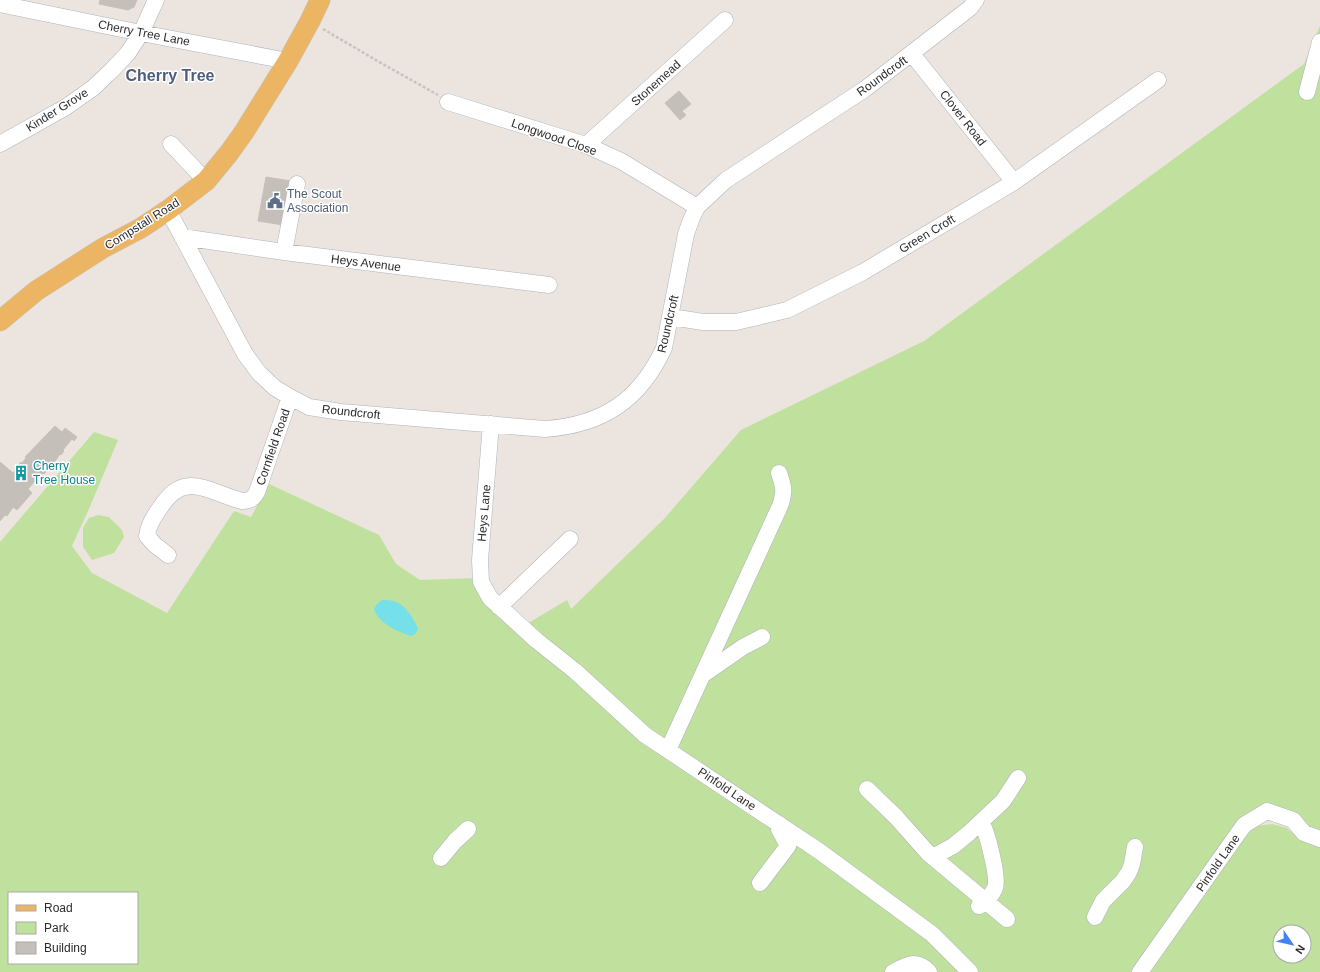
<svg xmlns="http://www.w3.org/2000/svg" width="1320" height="972" viewBox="0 0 1320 972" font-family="Helvetica,sans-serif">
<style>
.green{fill:#bfe19d;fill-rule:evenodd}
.water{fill:#75dfea}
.building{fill:#c5bfb9;stroke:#c8bfb8}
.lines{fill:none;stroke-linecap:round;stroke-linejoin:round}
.minor-casing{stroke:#aeb3bb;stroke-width:17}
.major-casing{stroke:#c4c4c4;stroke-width:21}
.path{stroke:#c4c4c4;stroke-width:2.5;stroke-dasharray:3 2;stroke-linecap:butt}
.minor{stroke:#fff;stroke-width:16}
.major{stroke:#ecb564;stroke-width:20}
.labels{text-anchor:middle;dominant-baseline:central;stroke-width:3;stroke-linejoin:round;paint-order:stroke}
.street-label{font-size:12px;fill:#2b2b2b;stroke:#fff}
.service-label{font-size:12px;fill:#4e5e75;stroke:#fff;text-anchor:start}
.culture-label{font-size:12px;fill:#0d838f;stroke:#fff;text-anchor:start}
.district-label{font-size:16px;font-weight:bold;fill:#4d5d7b;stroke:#fff}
</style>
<rect width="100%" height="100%" fill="#ece4de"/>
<path class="green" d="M 1320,26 L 1320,831 L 1309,827 L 1269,804 L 1134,972 L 0,972 L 0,542 L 94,432 L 118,440 L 88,511 L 72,546 L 92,573 L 167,613 L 234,511 L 251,517 L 269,484 L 379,535 L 396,564 L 420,580 L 476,578 L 525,625 L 567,600 L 571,609 L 664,519 L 741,430 L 924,341 L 1304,64 ZM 9,893 L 137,893 L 137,963 L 9,963 Z
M 98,515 L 109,517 L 122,530 L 124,537 L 114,553 L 92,560 L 83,547 L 83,528 L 89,518 Z
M 1272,824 L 1287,828 L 1298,838 L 1320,847 L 1320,972 L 1148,972 L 1245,836 L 1256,826 ZM 1280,932 L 1304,932 L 1304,956 L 1280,956 Z"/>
<path class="water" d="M 382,600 C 387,600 391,600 396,602 C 404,604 416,621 418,629 L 415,634 L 411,636 C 397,631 379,624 374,609 L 377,604 Z"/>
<path class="building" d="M 100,0 L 137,0 L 134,7 L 128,10 L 99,4 Z
M 679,91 L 691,104 L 682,111 L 686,115 L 680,120 L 665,103 Z
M 266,177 L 291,181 L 283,225 L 258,221 Z
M 55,426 L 62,432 L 65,428 L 77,437 L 74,441 L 72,439 L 63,450 L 64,451 L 61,455 L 60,454 L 49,470 L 49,469 L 44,474 L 43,473 L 38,478 L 39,479 L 36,483 L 35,481 L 28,489 L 32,493 L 17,510 L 13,507 L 7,516 L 5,515 L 0,521 L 0,462 L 13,473 L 21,462 L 22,463 L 26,458 L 25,457 Z"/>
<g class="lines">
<defs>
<path id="minor" d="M 0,4 L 141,33 L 288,61
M 912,54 L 1014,182
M 1307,92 L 1320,42
M 448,102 L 586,145 L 621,161 L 697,207
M 0,144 L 66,107 L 93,88 L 112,70 L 128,53 L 141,33 L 156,0
M 171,144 L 206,181
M 586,145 L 725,20
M 168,210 L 245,354 L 259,373 L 275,388 L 290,397 L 309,407 L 341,412 L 545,429 C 603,425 640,400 664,348 L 686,234 L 691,220 L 697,207 L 726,180 L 865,89 L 970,8 L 976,0
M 182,237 L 284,252 L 549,285
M 284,252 L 297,184
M 671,317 L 703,322 L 736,322 L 787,310 L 863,272 L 1014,182 L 1158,80
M 491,424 L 480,560 L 481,582 L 490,598 L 536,640 L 575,671 L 645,735 L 819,851 L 932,934 L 970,972
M 168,555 L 155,545 L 147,536 C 148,525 154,517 160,508 C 184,469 208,492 242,501 C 250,501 253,499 257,492 L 290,397
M 499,607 L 570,539
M 704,674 L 743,647 L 762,637
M 668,750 L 780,506 C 785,492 784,487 779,473
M 867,789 L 896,817 L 928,853 L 1007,919
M 933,857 L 953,846 L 969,833 L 1003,801 L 1018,778
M 441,858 L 455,841 L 468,829
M 760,883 L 788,846 L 779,829 L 779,824
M 979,906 C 985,902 992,895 995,888 C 999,878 987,831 981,822
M 1095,917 L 1103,901 L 1123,881 L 1129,872 L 1132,864 L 1135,847
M 893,972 C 908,964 917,959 929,972
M 1140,972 L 1244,825 L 1267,811 L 1293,820 L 1304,833 L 1320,839"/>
<path id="major" d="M 0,321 L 36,291 L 103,248 L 141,228 L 168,210 L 206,181 L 229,153 L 244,132 L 288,61 L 310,21 L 320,0"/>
</defs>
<use href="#minor" class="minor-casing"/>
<use href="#major" class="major-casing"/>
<path class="path" d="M 323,29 L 381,63 L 438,95"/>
<use href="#minor" class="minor"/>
<use href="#major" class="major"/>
</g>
<defs>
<symbol id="civic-bare" viewBox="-9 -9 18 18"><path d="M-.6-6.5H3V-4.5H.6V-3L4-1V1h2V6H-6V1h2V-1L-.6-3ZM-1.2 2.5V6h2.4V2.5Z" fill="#5c6f8a" stroke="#fff" stroke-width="2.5" paint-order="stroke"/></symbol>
<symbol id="building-bare" viewBox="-9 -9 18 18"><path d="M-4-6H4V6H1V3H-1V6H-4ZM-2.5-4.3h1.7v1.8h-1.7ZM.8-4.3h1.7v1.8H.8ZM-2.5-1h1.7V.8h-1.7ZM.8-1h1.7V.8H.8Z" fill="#0f9aa8" stroke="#fff" stroke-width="2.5" paint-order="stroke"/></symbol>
</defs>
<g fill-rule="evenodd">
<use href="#civic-bare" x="264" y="190" width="22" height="22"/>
<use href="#building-bare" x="10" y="462" width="22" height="22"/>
</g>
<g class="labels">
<g class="street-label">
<text transform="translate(144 33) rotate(11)">Cherry Tree Lane</text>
<text transform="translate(882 76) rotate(-36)">Roundcroft</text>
<text transform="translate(656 83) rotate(-42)">Stonemead</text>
<text transform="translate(57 110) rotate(-32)">Kinder Grove</text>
<text transform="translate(963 118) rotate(52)">Clover Road</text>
<text transform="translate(554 137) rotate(19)">Longwood Close</text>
<text transform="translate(142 224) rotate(-32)">Compstall Road</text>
<text transform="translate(927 234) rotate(-31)">Green Croft</text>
<text transform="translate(366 263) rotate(7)">Heys Avenue</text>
<text transform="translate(668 324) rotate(-77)">Roundcroft</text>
<text transform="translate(351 412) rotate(6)">Roundcroft</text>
<text transform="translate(273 447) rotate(-71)">Cornfield Road</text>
<text transform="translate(484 513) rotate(-85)">Heys Lane</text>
<text transform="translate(727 789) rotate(34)">Pinfold Lane</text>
<text transform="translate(1218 863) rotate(-55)">Pinfold Lane</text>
</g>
<g class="service-label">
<text x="287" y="194">The Scout<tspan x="287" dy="14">Association</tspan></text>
</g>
<g class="culture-label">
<text x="33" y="466">Cherry<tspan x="33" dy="14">Tree House</tspan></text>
</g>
<g class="district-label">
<text x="170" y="75">Cherry Tree</text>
</g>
</g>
<rect x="8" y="892" width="130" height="72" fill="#ffffff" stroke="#aaaaaa"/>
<rect x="16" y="905" width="20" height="6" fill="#ecb564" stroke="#aaaaaa"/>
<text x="44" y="912" font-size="12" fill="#2b2b2b">Road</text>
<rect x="16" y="922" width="20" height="12" fill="#bfe19d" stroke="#aaaaaa"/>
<text x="44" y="932" font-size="12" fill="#2b2b2b">Park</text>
<rect x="16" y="942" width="20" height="12" fill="#c5bfb9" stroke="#aaaaaa"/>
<text x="44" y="952" font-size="12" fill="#2b2b2b">Building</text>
<g transform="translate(1292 944) rotate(124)"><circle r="19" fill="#ffffff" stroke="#aaaaaa"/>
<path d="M0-3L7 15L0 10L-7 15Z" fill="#4482f3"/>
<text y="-6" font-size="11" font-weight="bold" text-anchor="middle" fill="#2b2b2b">N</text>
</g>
</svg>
